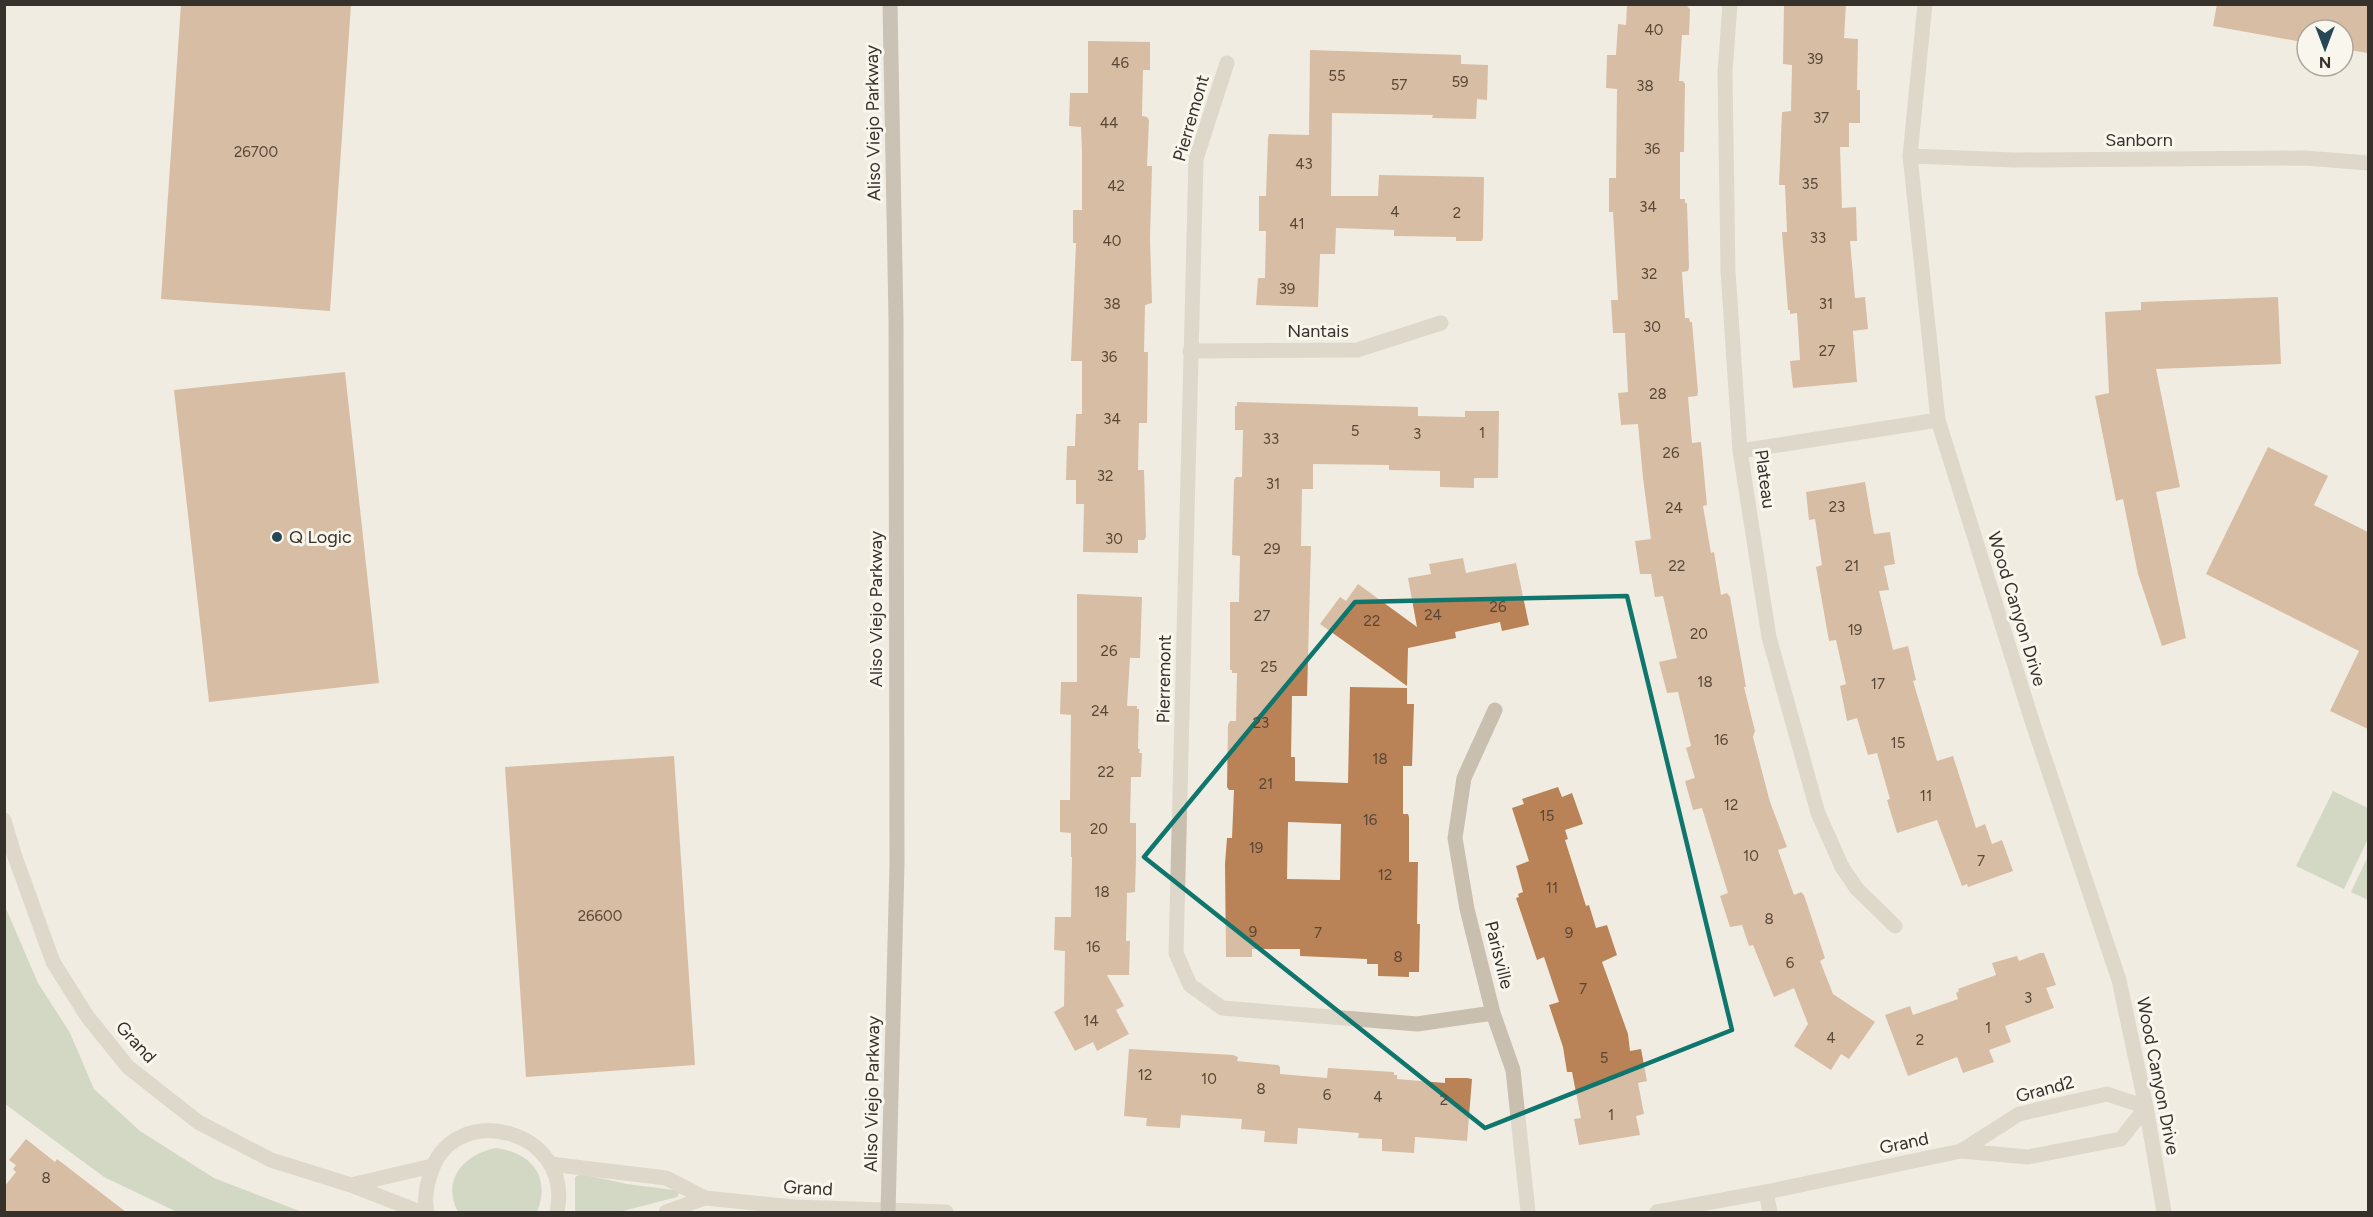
<svg xmlns="http://www.w3.org/2000/svg" width="2373" height="1217" viewBox="0 0 2373 1217" font-family="Figtree,sans-serif">
<style>
.green{fill:#afbfa2}
.building{fill:#b98357;fill-rule:evenodd}
.lines{fill:none;stroke-linecap:round;stroke-linejoin:round}
.minor{stroke:#c8bfae;stroke-width:15}
.tertiary{stroke:#c8bfae;stroke-width:15}
.secondary{stroke:#9b8f7f;stroke-width:15}
.marked{fill:none;stroke:#0f766e;stroke-width:4.5;stroke-linejoin:round}
.poi-dot{fill:#254854;stroke:#f9f6ed;stroke-width:2}
.labels{text-anchor:middle;dominant-baseline:central;stroke-width:6;stroke-linejoin:round;paint-order:stroke}
.number-label{font-size:15px;fill:#584636}
.street-label{font-size:18px;fill:#37312b;stroke:#f9f6ed}
.poi-label{font-size:18px;fill:#37312b;stroke:#f9f6ed;text-anchor:start}
</style>
<rect width="100%" height="100%" fill="#f1ece1"/>
<path class="green" d="M 2333,791 L 2368,808 L 2368,839 L 2344,889 L 2296,866 Z
M 2368,856 L 2368,900 L 2351,892 Z
M 4,904 L 38,983 L 70,1033 L 94,1089 L 140,1131 L 214,1178 L 302,1212 L 177,1212 L 104,1177 L 5,1104 Z
M 496,1148 C 532,1153 551,1177 537,1212 L 458,1212 C 441,1180 464,1154 496,1148 Z
M 581,1174 L 627,1184 L 674,1190 L 679,1193 L 677,1197 L 619,1212 L 575,1212 L 575,1177 Z"/>
<path class="building" d="M 181,4 L 351,4 L 330,311 L 161,299 Z
M 1627,4 L 1687,6 L 1690,9 L 1689,35 L 1682,35 L 1679,81 L 1683,81 L 1685,84 L 1684,152 L 1680,152 L 1680,199 L 1685,199 L 1685,203 L 1687,203 L 1689,267 L 1688,271 L 1682,272 L 1685,318 L 1689,318 L 1690,322 L 1692,322 L 1698,392 L 1697,396 L 1688,397 L 1692,443 L 1701,442 L 1707,505 L 1703,506 L 1711,553 L 1714,552 L 1721,595 L 1727,593 L 1730,597 L 1746,687 L 1744,687 L 1755,731 L 1753,737 L 1770,802 L 1787,847 L 1778,850 L 1794,895 L 1801,892 L 1804,895 L 1825,958 L 1820,961 L 1833,994 L 1875,1022 L 1849,1059 L 1841,1054 L 1831,1070 L 1794,1046 L 1808,1024 L 1794,988 L 1774,997 L 1753,945 L 1749,946 L 1742,925 L 1730,927 L 1720,896 L 1728,893 L 1702,808 L 1693,810 L 1685,781 L 1695,778 L 1686,748 L 1691,746 L 1678,692 L 1667,693 L 1659,662 L 1677,658 L 1663,596 L 1655,597 L 1651,574 L 1640,574 L 1635,541 L 1651,539 L 1643,478 L 1638,424 L 1621,425 L 1618,393 L 1628,392 L 1625,333 L 1613,333 L 1611,300 L 1618,300 L 1613,212 L 1609,212 L 1609,178 L 1616,178 L 1617,89 L 1606,88 L 1607,55 L 1616,55 L 1618,24 L 1626,25 Z
M 1784,4 L 1846,4 L 1844,38 L 1858,39 L 1857,90 L 1860,90 L 1860,123 L 1849,123 L 1849,147 L 1840,147 L 1842,208 L 1856,207 L 1857,241 L 1850,241 L 1855,298 L 1865,297 L 1868,329 L 1853,331 L 1857,382 L 1793,388 L 1790,361 L 1800,360 L 1797,313 L 1790,314 L 1790,310 L 1788,310 L 1782,232 L 1787,232 L 1785,185 L 1779,185 L 1782,112 L 1791,111 L 1792,65 L 1783,64 Z
M 2217,4 L 2368,4 L 2368,53 L 2343,49 L 2343,30 L 2307,30 L 2307,47 L 2301,46 L 2302,42 L 2213,26 Z
M 1088,41 L 1150,42 L 1150,70 L 1143,70 L 1142,116 L 1147,117 L 1149,120 L 1147,166 L 1152,166 L 1150,238 L 1152,303 L 1145,305 L 1144,352 L 1148,352 L 1147,423 L 1139,423 L 1138,470 L 1144,470 L 1146,537 L 1144,540 L 1138,540 L 1138,553 L 1083,552 L 1084,504 L 1076,504 L 1076,480 L 1066,480 L 1067,446 L 1075,446 L 1076,414 L 1082,414 L 1082,361 L 1071,361 L 1076,243 L 1073,243 L 1073,210 L 1082,210 L 1082,151 L 1081,127 L 1069,126 L 1070,93 L 1088,93 Z
M 1310,50 L 1461,55 L 1461,64 L 1488,65 L 1487,100 L 1477,99 L 1476,119 L 1432,118 L 1433,115 L 1332,113 L 1331,196 L 1378,196 L 1379,175 L 1484,177 L 1483,237 L 1482,241 L 1456,241 L 1456,237 L 1394,236 L 1394,230 L 1336,228 L 1335,254 L 1320,254 L 1318,307 L 1256,305 L 1258,278 L 1265,278 L 1266,231 L 1259,231 L 1259,196 L 1266,196 L 1268,138 L 1269,134 L 1309,135 Z
M 2278,297 L 2281,364 L 2156,369 L 2180,487 L 2156,492 L 2186,638 L 2162,646 L 2138,574 L 2123,499 L 2116,501 L 2095,396 L 2109,393 L 2105,312 L 2141,310 L 2141,302 Z
M 345,372 L 379,683 L 209,702 L 174,390 Z
M 1237,402 L 1418,407 L 1418,416 L 1465,417 L 1465,411 L 1499,411 L 1498,478 L 1474,478 L 1474,488 L 1440,487 L 1440,471 L 1389,470 L 1389,465 L 1313,464 L 1313,489 L 1302,489 L 1301,546 L 1311,546 L 1307,696 L 1292,696 L 1291,757 L 1295,757 L 1295,781 L 1348,783 L 1350,687 L 1407,688 L 1407,704 L 1414,704 L 1412,766 L 1403,766 L 1403,814 L 1408,814 L 1409,817 L 1409,862 L 1418,862 L 1417,924 L 1420,924 L 1419,972 L 1409,972 L 1409,977 L 1378,976 L 1378,964 L 1367,964 L 1367,959 L 1300,956 L 1300,949 L 1252,949 L 1252,957 L 1226,957 L 1225,864 L 1227,838 L 1232,838 L 1234,790 L 1229,790 L 1227,787 L 1228,725 L 1230,721 L 1236,721 L 1237,673 L 1232,673 L 1232,670 L 1230,670 L 1230,602 L 1239,602 L 1240,556 L 1232,555 L 1234,480 L 1236,477 L 1242,477 L 1243,430 L 1235,430 L 1235,406 L 1237,406 ZM 1288,822 L 1341,824 L 1340,880 L 1287,879 Z
M 2268,447 L 2328,476 L 2314,505 L 2368,532 L 2368,729 L 2330,711 L 2359,651 L 2206,574 Z
M 1865,482 L 1874,534 L 1890,532 L 1895,564 L 1884,566 L 1889,590 L 1879,591 L 1893,650 L 1908,646 L 1916,680 L 1913,681 L 1937,761 L 1953,756 L 1976,828 L 1985,824 L 1992,844 L 2002,840 L 2013,871 L 1968,887 L 1967,884 L 1962,886 L 1937,820 L 1897,833 L 1887,800 L 1890,799 L 1877,753 L 1868,755 L 1857,718 L 1847,721 L 1840,686 L 1846,684 L 1836,640 L 1829,641 L 1816,567 L 1822,565 L 1815,519 L 1809,520 L 1806,492 Z
M 1463,558 L 1466,573 L 1516,563 L 1529,625 L 1502,631 L 1500,622 L 1455,632 L 1456,638 L 1408,648 L 1407,686 L 1320,624 L 1340,597 L 1346,601 L 1358,584 L 1417,627 L 1408,578 L 1431,574 L 1429,564 Z
M 1077,594 L 1142,597 L 1140,658 L 1130,658 L 1127,706 L 1137,706 L 1137,709 L 1139,709 L 1138,749 L 1140,749 L 1139,753 L 1142,753 L 1141,777 L 1131,777 L 1130,823 L 1136,823 L 1136,859 L 1135,892 L 1127,893 L 1126,941 L 1130,941 L 1129,975 L 1107,975 L 1124,1006 L 1116,1010 L 1129,1034 L 1097,1051 L 1093,1042 L 1075,1051 L 1054,1012 L 1064,1006 L 1065,951 L 1054,950 L 1055,917 L 1071,917 L 1072,857 L 1071,857 L 1071,833 L 1060,832 L 1060,800 L 1070,800 L 1071,715 L 1060,714 L 1061,682 L 1077,682 Z
M 674,756 L 695,1065 L 526,1077 L 505,767 Z
M 1558,787 L 1562,797 L 1572,793 L 1583,824 L 1565,830 L 1568,839 L 1565,840 L 1586,906 L 1589,905 L 1596,928 L 1607,925 L 1617,955 L 1602,962 L 1628,1034 L 1630,1051 L 1641,1049 L 1647,1081 L 1638,1083 L 1644,1114 L 1636,1116 L 1640,1135 L 1579,1145 L 1574,1119 L 1581,1118 L 1572,1072 L 1567,1072 L 1563,1047 L 1549,1005 L 1559,1002 L 1544,957 L 1537,960 L 1516,898 L 1519,897 L 1518,894 L 1523,892 L 1516,866 L 1529,861 L 1512,808 L 1524,804 L 1522,799 Z
M 2040,953 L 2044,953 L 2056,985 L 2046,988 L 2054,1008 L 2005,1026 L 2011,1042 L 1989,1050 L 1994,1062 L 1963,1073 L 1957,1057 L 1908,1076 L 1885,1015 L 1910,1006 L 1913,1015 L 1958,999 L 1956,993 L 1959,991 L 1958,989 L 1996,975 L 1992,963 L 2017,956 L 2019,961 Z
M 1129,1049 L 1233,1055 L 1238,1057 L 1237,1061 L 1278,1065 L 1280,1067 L 1280,1074 L 1327,1078 L 1328,1068 L 1394,1072 L 1394,1075 L 1397,1075 L 1397,1079 L 1445,1083 L 1445,1078 L 1467,1078 L 1472,1079 L 1467,1141 L 1415,1137 L 1414,1153 L 1382,1151 L 1382,1139 L 1358,1138 L 1359,1133 L 1298,1128 L 1297,1144 L 1264,1142 L 1265,1131 L 1241,1129 L 1242,1119 L 1181,1115 L 1180,1128 L 1146,1126 L 1147,1118 L 1124,1116 Z
M 26,1139 L 55,1162 L 57,1159 L 126,1212 L 4,1212 L 4,1187 L 16,1172 L 13,1169 L 16,1165 L 9,1160 Z"/>
<g class="lines">
<path class="minor" d="M 1730,4 L 1725,72 L 1728,271 L 1740,451 L 1769,637 L 1818,813 L 1842,867 L 1857,889 L 1895,926
M 1227,63 L 1196,159 L 1176,953 L 1190,985 L 1222,1008 L 1417,1024 L 1493,1013
M 1190,351 L 1357,350 L 1441,323
M 1740,451 L 1938,420
M 1495,710 L 1464,778 L 1455,838 L 1467,909 L 1493,1013 L 1513,1070 L 1528,1212
M 4,820 L 14,854 L 53,962 L 87,1016 L 128,1067 L 198,1122 L 271,1160 L 351,1185 L 420,1212
M 351,1185 L 432,1166
M 1766,1192 L 1770,1212"/>
<path class="tertiary" d="M 1925,4 L 1910,156 L 1938,420 L 2033,724 L 2119,980 L 2146,1107 L 2164,1212
M 1910,156 L 2014,160 L 2305,158 L 2368,163
M 1961,1151 L 2019,1114 L 2107,1094 L 2146,1107
M 550,1164 L 666,1178 L 705,1198 L 793,1207 L 946,1212
M 427,1212 C 424,1200 426,1188 430,1176 C 450,1098 575,1128 557,1212
M 666,1212 L 705,1198
M 1657,1212 L 1766,1192 L 1961,1151 L 2028,1157 L 2121,1139 L 2146,1107"/>
<path class="secondary" d="M 888,1212 L 897,865 L 896,320 L 890,4"/>
</g>
<path d="M0 0H2373V1217H0ZM 1627,596 L 1732,1030 L 1485,1128 L 1144,857 L 1355,602 Z" fill="#f1ece1" fill-opacity=".55" fill-rule="evenodd"/>
<path class="marked" d="M 1627,596 L 1732,1030 L 1485,1128 L 1144,857 L 1355,602 Z"/>
<circle class="poi-dot" cx="277" cy="537" r="6"/>
<g class="labels">
<g class="number-label">
<text x="1654" y="30">40</text>
<text x="1815" y="59">39</text>
<text x="1120" y="63">46</text>
<text x="1337" y="76">55</text>
<text x="1460" y="82">59</text>
<text x="1399" y="85">57</text>
<text x="1645" y="86">38</text>
<text x="1821" y="118">37</text>
<text x="1109" y="123">44</text>
<text x="1652" y="149">36</text>
<text x="256" y="152">26700</text>
<text x="1304" y="164">43</text>
<text x="1810" y="184">35</text>
<text x="1116" y="186">42</text>
<text x="1648" y="207">34</text>
<text x="1395" y="212">4</text>
<text x="1457" y="213">2</text>
<text x="1297" y="224">41</text>
<text x="1818" y="238">33</text>
<text x="1112" y="241">40</text>
<text x="1649" y="274">32</text>
<text x="1287" y="289">39</text>
<text x="1112" y="304">38</text>
<text x="1826" y="304">31</text>
<text x="1652" y="327">30</text>
<text x="1827" y="351">27</text>
<text x="1109" y="357">36</text>
<text x="1658" y="394">28</text>
<text x="1112" y="419">34</text>
<text x="1355" y="431">5</text>
<text x="1482" y="433">1</text>
<text x="1417" y="434">3</text>
<text x="1271" y="439">33</text>
<text x="1671" y="453">26</text>
<text x="1105" y="476">32</text>
<text x="1273" y="484">31</text>
<text x="1837" y="507">23</text>
<text x="1674" y="508">24</text>
<text x="1114" y="539">30</text>
<text x="1272" y="549">29</text>
<text x="1677" y="566">22</text>
<text x="1852" y="566">21</text>
<text x="1498" y="607">26</text>
<text x="1433" y="615">24</text>
<text x="1262" y="616">27</text>
<text x="1372" y="621">22</text>
<text x="1855" y="630">19</text>
<text x="1699" y="634">20</text>
<text x="1109" y="651">26</text>
<text x="1269" y="667">25</text>
<text x="1705" y="682">18</text>
<text x="1878" y="684">17</text>
<text x="1100" y="711">24</text>
<text x="1261" y="723">23</text>
<text x="1721" y="740">16</text>
<text x="1898" y="743">15</text>
<text x="1380" y="759">18</text>
<text x="1106" y="772">22</text>
<text x="1266" y="784">21</text>
<text x="1926" y="796">11</text>
<text x="1731" y="805">12</text>
<text x="1547" y="816">15</text>
<text x="1370" y="820">16</text>
<text x="1099" y="829">20</text>
<text x="1256" y="848">19</text>
<text x="1751" y="856">10</text>
<text x="1981" y="861">7</text>
<text x="1385" y="875">12</text>
<text x="1552" y="888">11</text>
<text x="1102" y="892">18</text>
<text x="600" y="916">26600</text>
<text x="1769" y="919">8</text>
<text x="1253" y="932">9</text>
<text x="1318" y="933">7</text>
<text x="1569" y="933">9</text>
<text x="1093" y="947">16</text>
<text x="1398" y="957">8</text>
<text x="1790" y="963">6</text>
<text x="1583" y="989">7</text>
<text x="2028" y="998">3</text>
<text x="1091" y="1021">14</text>
<text x="1988" y="1028">1</text>
<text x="1831" y="1038">4</text>
<text x="1920" y="1040">2</text>
<text x="1604" y="1058">5</text>
<text x="1145" y="1075">12</text>
<text x="1209" y="1079">10</text>
<text x="1261" y="1089">8</text>
<text x="1327" y="1095">6</text>
<text x="1378" y="1097">4</text>
<text x="1444" y="1100">2</text>
<text x="1611" y="1115">1</text>
<text x="46" y="1178">8</text>
</g>
<g class="street-label">
<text transform="translate(1191 118) rotate(-74)">Pierremont</text>
<text transform="translate(873 123) rotate(-91)">Aliso Viejo Parkway</text>
<text x="2139" y="140">Sanborn</text>
<text x="1318" y="331">Nantais</text>
<text transform="translate(1765 479) rotate(82)">Plateau</text>
<text transform="translate(876 609) rotate(-90)">Aliso Viejo Parkway</text>
<text transform="translate(2017 609) rotate(73)">Wood Canyon Drive</text>
<text transform="translate(1164 679) rotate(-89)">Pierremont</text>
<text transform="translate(1499 955) rotate(76)">Parisville</text>
<text transform="translate(136 1042) rotate(47)">Grand</text>
<text transform="translate(2158 1076) rotate(79)">Wood Canyon Drive</text>
<text transform="translate(2045 1089) rotate(-15)">Grand2</text>
<text transform="translate(872 1094) rotate(-89)">Aliso Viejo Parkway</text>
<text transform="translate(1904 1143) rotate(-12)">Grand</text>
<text transform="translate(808 1188) rotate(3)">Grand</text>
</g>
<g class="poi-label">
<text x="289" y="537">Q Logic</text>
</g>
</g>
<rect width="2373" height="1217" fill="none" stroke="#37312b" stroke-width="12"/>
<g transform="translate(2325 48) rotate(180)"><circle r="28" fill="#f9f6ed" stroke="#aba79f" stroke-width="1.5"/>
<path d="M0-4.5L10 22L0 15L-10 22Z" fill="#254854"/>
<text y="-9" font-size="16" font-weight="bold" text-anchor="middle" fill="#37312b">N</text>
</g>
</svg>
